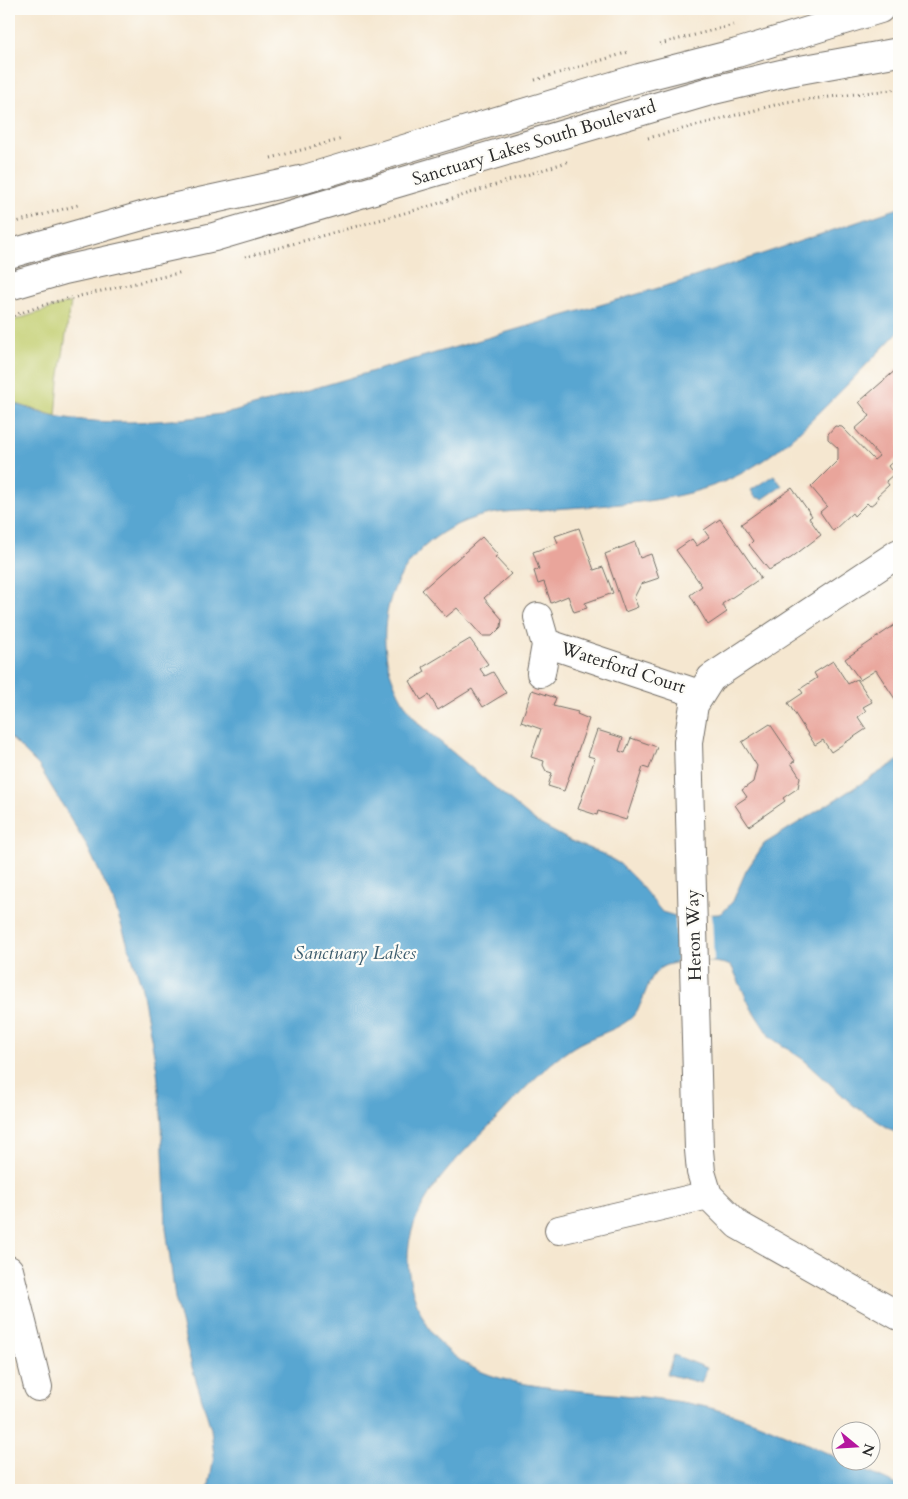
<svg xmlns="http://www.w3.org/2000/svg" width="908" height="1499" viewBox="0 0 908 1499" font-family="Cardo,serif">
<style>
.green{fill:#c2ce6f;stroke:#767c4d}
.water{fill:#58a6d1;stroke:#42687e}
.pier{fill:#f5e7d0}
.building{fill:#e9a59b}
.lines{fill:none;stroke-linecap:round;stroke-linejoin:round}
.minor-casing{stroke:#726d65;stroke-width:30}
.tertiary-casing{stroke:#726d65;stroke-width:30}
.path{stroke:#726d65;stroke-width:3;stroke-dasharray:1 4;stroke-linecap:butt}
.minor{stroke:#fff;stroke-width:28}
.tertiary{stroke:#fff;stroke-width:28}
.labels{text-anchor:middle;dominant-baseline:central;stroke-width:4.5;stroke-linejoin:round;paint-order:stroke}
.street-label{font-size:18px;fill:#2b2b2b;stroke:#fdfcf7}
.water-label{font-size:19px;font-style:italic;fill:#3d5c6d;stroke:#fdfcf7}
</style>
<rect width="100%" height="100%" fill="#fdfcf7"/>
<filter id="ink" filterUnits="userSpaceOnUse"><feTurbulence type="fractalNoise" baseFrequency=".02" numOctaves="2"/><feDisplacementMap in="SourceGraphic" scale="10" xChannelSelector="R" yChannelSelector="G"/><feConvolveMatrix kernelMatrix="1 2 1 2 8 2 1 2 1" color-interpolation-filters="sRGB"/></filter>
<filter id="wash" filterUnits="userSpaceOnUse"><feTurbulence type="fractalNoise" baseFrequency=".0096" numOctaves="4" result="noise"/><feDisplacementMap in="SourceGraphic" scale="20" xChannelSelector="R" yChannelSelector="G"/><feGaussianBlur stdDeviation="1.12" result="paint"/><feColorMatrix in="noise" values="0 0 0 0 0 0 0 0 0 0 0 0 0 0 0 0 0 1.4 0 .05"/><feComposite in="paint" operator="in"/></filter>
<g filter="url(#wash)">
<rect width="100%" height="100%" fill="#f5e7d0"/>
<path class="green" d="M 71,302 L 59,381 L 56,416 L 9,402 L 9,322 Z"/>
<path class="water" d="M 899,208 L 899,331 C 881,350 862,369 844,388 C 807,425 772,462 723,482 C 666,505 601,505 541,510 C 519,511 495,511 474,518 C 430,532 395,568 387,613 C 379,655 393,693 420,725 L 536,822 L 571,841 L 603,854 L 620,864 L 637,881 L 662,912 L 675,916 L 719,914 L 724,911 L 733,901 L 746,871 L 764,844 L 899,760 L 899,1135 L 853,1105 L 804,1060 L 770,1037 L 751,1008 L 732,967 C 720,959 678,960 664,966 C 645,975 646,1006 630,1019 C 614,1032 590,1036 572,1048 C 543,1067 520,1094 496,1119 C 446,1170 386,1221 416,1301 C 443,1375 505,1383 573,1390 C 616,1395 660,1397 702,1406 C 750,1416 796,1439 840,1459 L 840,1462 L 846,1462 L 899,1486 L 899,1490 L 208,1490 L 214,1456 L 211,1429 L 192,1367 L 175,1298 L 166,1228 L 162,1125 L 157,1070 L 141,984 L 113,900 L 86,844 L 39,766 L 9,736 L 9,402 C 22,405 35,412 49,415 C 109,427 173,422 233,412 L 679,282 Z
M 774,475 L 782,486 L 763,499 L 755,497 L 751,490 Z
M 674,1355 L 707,1368 L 701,1383 L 667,1374 Z"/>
<path class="pier" d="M 712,914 L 714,961 L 677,964 L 675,916 Z"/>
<g id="blocks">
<path class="building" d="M 898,368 L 899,456 L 888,466 L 894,474 L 886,481 L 889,485 L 877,496 L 878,498 L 875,502 L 870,506 L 867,503 L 854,516 L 852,513 L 833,531 L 820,512 L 827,506 L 811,487 L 838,460 L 838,448 L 828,439 L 828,434 L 835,426 L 842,427 L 874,460 L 879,456 L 855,429 L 870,416 L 859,402 Z
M 792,488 L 812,516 L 809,518 L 821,535 L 791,558 L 769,570 L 749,545 L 753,541 L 741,524 Z
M 720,519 L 761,578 L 722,604 L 727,612 L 708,625 L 690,595 L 702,586 L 676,550 L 692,539 L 697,546 L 709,537 L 704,530 Z
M 579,528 L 594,570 L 603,567 L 613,593 L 585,603 L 587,608 L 574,612 L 568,596 L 551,603 L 544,582 L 538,584 L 534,571 L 539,569 L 533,552 L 558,543 L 555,536 Z
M 482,537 L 498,555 L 495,557 L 511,574 L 484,598 L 502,619 L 501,627 L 492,636 L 482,636 L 457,608 L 446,617 L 422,590 Z
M 635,542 L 640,558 L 651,554 L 659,578 L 641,584 L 634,598 L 638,607 L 625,612 L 605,554 Z
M 899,622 L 899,697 L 895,699 L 876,670 L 860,680 L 845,659 Z
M 470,639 L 488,664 L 480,669 L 485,676 L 493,672 L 506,693 L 483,707 L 472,689 L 438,710 L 429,695 L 421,700 L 410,681 L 425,672 L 423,667 Z
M 833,661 L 848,684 L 857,679 L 872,702 L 863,707 L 866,711 L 858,717 L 866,729 L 831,752 L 823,740 L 815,745 L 788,703 L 803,693 L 800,689 L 817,678 L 814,673 Z
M 532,690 L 556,698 L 553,706 L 578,712 L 577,714 L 589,719 L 564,791 L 548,786 L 552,773 L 546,771 L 543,765 L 544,761 L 531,757 L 541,729 L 521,722 Z
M 770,724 L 795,761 L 791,763 L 800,777 L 798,788 L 783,798 L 785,801 L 749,826 L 735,805 L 747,797 L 742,790 L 753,782 L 757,766 L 742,742 Z
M 597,730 L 623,738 L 619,751 L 625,753 L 631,738 L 657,747 L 649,769 L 643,767 L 626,820 L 598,811 L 597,815 L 578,809 L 595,758 L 588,756 Z"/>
</g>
</g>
<g filter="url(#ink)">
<use href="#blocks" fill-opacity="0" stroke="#726d65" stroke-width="1"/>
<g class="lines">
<defs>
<path id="minor" d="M 899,553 L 711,678 L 694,705 L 688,742 L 699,1150 L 701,1172 L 708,1195 L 738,1225 L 899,1316
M 538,617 L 546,645 L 541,673
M 546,643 L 699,694
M 559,1230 L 708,1195
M 9,1270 L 38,1387"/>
<path id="tertiary" d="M 9,254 L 163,210 L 305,179 L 639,78 L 737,53 L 880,9
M 9,286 L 64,270 L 214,237 L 710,91 L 789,72 L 899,52"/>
</defs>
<use href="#minor" class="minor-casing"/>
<use href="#tertiary" class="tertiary-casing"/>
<path class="path" d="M 660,44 L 733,25
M 535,80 L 629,52
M 648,138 L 786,102 L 899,89
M 271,158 L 342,139
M 9,224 L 78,205
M 245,257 L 430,206 L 570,161
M 9,317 L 50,303 L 183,272"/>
<use href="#minor" class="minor"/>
<use href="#tertiary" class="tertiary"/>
</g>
</g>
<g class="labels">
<g class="street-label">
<text transform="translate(534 143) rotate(-17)">Sanctuary Lakes South Boulevard</text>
<text transform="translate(623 668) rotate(18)">Waterford Court</text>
<text transform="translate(694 935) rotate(-92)">Heron Way</text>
</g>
<g class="water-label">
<text x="355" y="953">Sanctuary Lakes</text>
</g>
</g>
<rect width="908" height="1499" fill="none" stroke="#fdfcf7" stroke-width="30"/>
<g transform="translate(856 1446) rotate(108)"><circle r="24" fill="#fdfcf7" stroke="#a9a8a5"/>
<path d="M0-4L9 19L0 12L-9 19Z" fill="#b5179e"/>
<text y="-8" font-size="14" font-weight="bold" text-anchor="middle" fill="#2b2b2b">N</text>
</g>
</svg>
